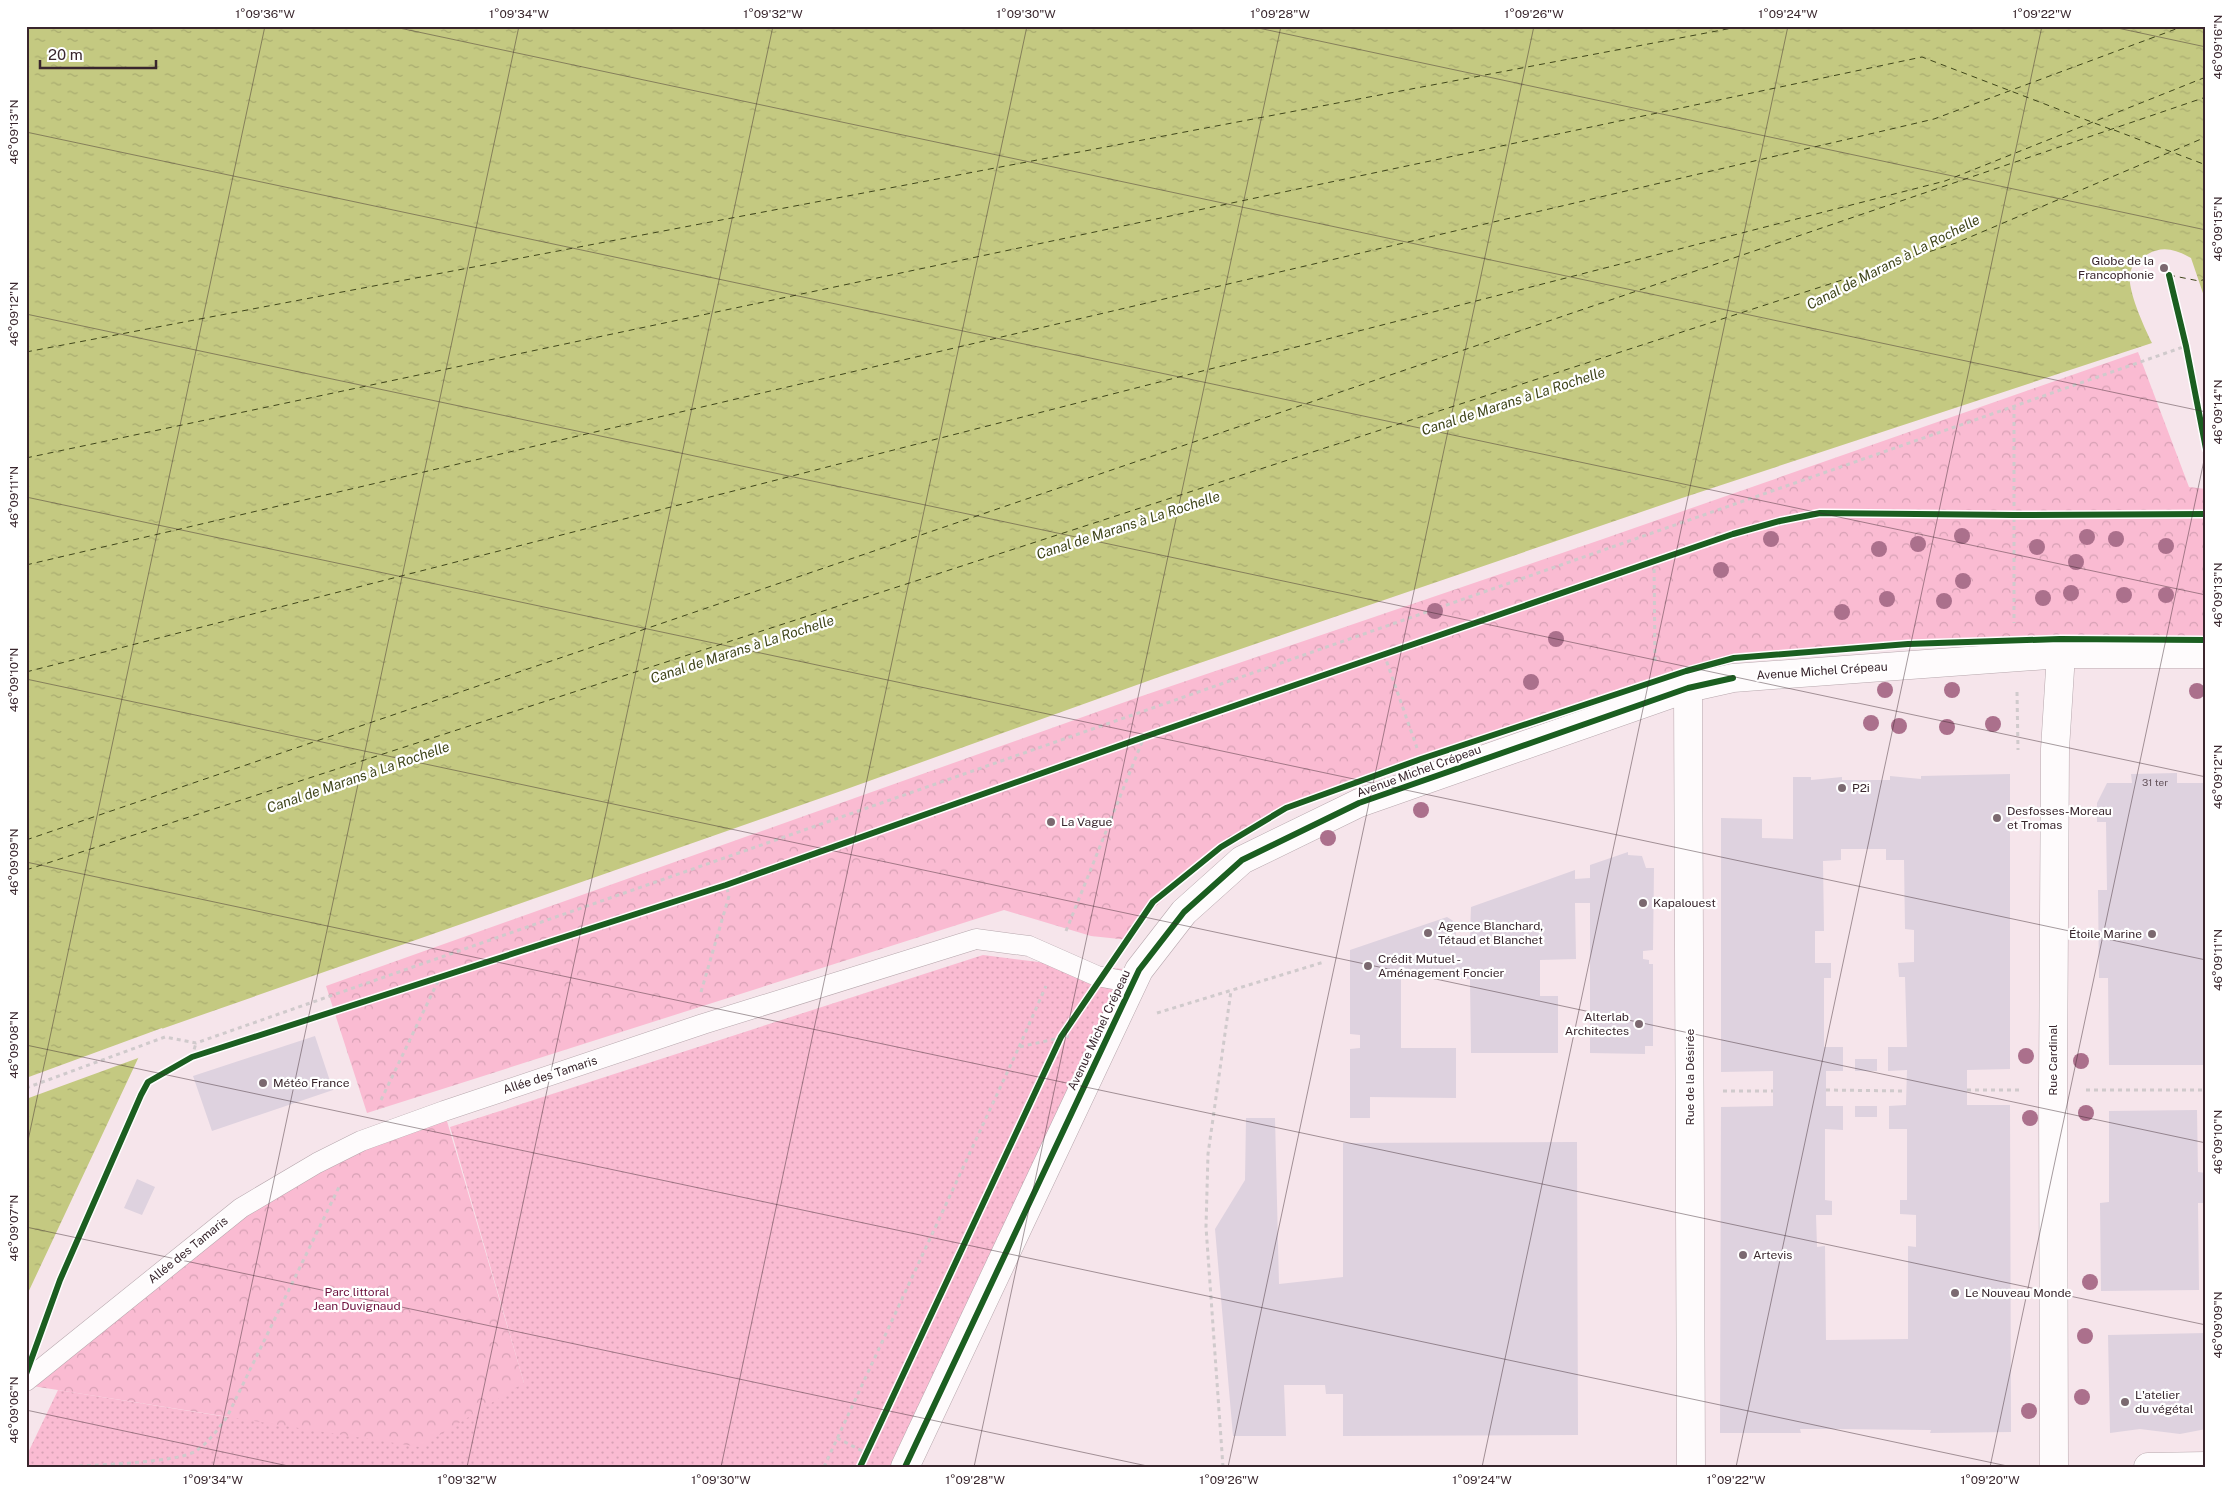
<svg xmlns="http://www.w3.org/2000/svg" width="2232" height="1493" viewBox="0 0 2232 1493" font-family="'Public Sans',sans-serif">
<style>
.grass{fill:url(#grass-dots)}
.park{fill:url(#park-crowns)}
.water{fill:url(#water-ripples)}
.pier{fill:#f6e5eb}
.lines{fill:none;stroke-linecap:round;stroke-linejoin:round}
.ferry{stroke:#40461b;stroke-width:1;stroke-dasharray:6 5;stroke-linecap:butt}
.building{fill:#ded2df;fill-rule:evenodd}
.lane-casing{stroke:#b7a7ad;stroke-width:21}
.street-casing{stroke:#b7a7ad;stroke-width:29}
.secondary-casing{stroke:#b7a7ad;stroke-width:29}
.path{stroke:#d0cacc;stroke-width:3;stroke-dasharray:4 4;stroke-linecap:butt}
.lane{stroke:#fefbfc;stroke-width:20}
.street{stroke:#fefbfc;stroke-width:28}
.secondary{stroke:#fefbfc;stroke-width:28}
.cycleway-casing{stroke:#fff;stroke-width:9}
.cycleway{stroke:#1b5e20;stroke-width:6}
.tree{fill:#ab708c}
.ticks{fill:none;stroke:#39262d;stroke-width:1;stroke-opacity:0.45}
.poi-dot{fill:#7b6970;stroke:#fff;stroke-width:2}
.labels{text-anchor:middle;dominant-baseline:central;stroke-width:4.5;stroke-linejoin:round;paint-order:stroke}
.number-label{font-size:10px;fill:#65545c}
.poi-label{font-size:12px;fill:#39262d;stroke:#fff;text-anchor:start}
.street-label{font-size:12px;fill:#39262d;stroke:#fff}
.park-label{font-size:12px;fill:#6d113e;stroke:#fff}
.water-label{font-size:14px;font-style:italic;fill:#40461b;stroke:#fff}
.neatline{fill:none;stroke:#39262d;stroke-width:2}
.ticks-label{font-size:12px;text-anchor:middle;fill:#39262d}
</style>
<defs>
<pattern id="grass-dots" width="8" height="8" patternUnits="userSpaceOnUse" patternTransform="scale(1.25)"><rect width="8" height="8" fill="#fabbd2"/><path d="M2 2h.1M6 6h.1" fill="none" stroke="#d7a1b5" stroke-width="1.8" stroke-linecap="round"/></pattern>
<pattern id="park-crowns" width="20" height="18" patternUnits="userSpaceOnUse" patternTransform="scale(1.25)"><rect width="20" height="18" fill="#fabbd2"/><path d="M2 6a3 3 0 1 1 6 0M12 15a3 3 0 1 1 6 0" fill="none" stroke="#d7a1b5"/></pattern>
<pattern id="water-ripples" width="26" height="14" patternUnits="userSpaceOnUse" patternTransform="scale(1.25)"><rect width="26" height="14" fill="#c4c981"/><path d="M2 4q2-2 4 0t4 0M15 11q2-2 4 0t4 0" fill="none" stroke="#a9ac70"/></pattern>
</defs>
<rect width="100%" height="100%" fill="#f6e5eb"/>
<path class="grass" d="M 983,955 L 1055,964 L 1138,970 L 905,1467 L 26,1467 L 26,1457 L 58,1390 L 227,1417 L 524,1383 L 450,1127 Z"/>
<path class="park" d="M 2138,352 L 2189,487 L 2206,489 L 2206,640 L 2082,636 L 1853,644 L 1714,663 L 1338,787 L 1248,827 L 1198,868 L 1154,908 L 1129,940 L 1091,936 L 1004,910 L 367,1113 L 326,986 L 1139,697 L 1603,539 Z
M 444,1111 L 524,1383 L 420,1447 L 26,1385 L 241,1208 Z"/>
<path class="water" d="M 26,26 L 2206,26 L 2206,302 L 2191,258 C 2177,250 2163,245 2148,254 C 2141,258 2134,262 2131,270 C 2124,284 2145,329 2152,343 L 1682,498 L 1159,677 L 844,790 L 150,1033 L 26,1297 Z"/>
<path class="pier" d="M 162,1028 L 163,1030 L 151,1035 L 141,1057 L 26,1099 L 26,1078 Z"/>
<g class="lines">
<path class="ferry" d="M 2114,130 L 2206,165
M 2169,275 L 2199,281 L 2206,279
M 26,352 L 1743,26
M 26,458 L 1922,57 L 2110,129
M 26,565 L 1934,119 L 2184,26
M 26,672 L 1945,181 L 2206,77
M 26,840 L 2206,97
M 26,870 L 1956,243 L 2206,137"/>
</g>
<path class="building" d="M 2177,773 L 2177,783 L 2206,783 L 2206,1065 L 2109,1065 L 2108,978 L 2099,978 L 2098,890 L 2107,890 L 2106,822 L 2097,822 L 2097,803 L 2107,783 L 2132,783 L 2131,774 Z
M 2010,774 L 2010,1069 L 1967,1070 L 1967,1105 L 2010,1105 L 2011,1432 L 1930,1433 L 1931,1430 L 1833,1429 L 1800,1429 L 1801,1433 L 1720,1433 L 1721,1107 L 1773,1106 L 1773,1071 L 1721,1072 L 1721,818 L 1762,819 L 1762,838 L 1793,839 L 1793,777 L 1811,777 L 1811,780 L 1842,777 L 1842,780 L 1890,780 L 1890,776 L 1921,779 L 1921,776 ZM 1841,849 L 1886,849 L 1886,860 L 1904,860 L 1905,929 L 1914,930 L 1914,962 L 1898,963 L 1899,977 L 1905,977 L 1907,1047 L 1888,1047 L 1888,1071 L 1907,1070 L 1906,1105 L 1889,1106 L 1889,1129 L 1907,1129 L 1907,1200 L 1900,1200 L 1900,1214 L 1916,1215 L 1916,1247 L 1908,1246 L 1908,1339 L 1826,1340 L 1825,1246 L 1817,1247 L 1816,1215 L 1832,1215 L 1832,1201 L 1825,1200 L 1825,1129 L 1843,1130 L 1843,1106 L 1826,1106 L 1826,1071 L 1843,1071 L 1843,1047 L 1824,1047 L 1824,978 L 1831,978 L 1831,963 L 1815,963 L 1815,931 L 1824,931 L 1823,861 L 1841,860 Z
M 1628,852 L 1628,855 L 1642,856 L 1646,868 L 1654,868 L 1653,950 L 1643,951 L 1643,959 L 1649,960 L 1649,964 L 1653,964 L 1653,1046 L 1645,1046 L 1645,1054 L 1590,1053 L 1590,903 L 1575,903 L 1576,959 L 1540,960 L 1540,996 L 1558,996 L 1558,1053 L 1471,1053 L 1470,979 L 1401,979 L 1401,1048 L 1456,1048 L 1456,1098 L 1370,1097 L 1370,1118 L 1350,1118 L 1350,1049 L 1360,1048 L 1360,1035 L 1350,1034 L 1350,950 L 1447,917 L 1455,922 L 1456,937 L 1470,936 L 1471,907 L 1575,870 L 1575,879 L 1590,878 L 1590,865 Z
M 315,1036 L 333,1090 L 212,1131 L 193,1076 Z
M 1855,1059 L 1877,1059 L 1877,1071 L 1855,1071 Z
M 1855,1106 L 1877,1106 L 1877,1117 L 1855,1117 Z
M 2197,1110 L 2198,1172 L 2206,1173 L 2206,1203 L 2198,1203 L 2199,1290 L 2101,1291 L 2100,1203 L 2109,1202 L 2109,1111 Z
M 1246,1118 L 1275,1118 L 1279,1284 L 1343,1277 L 1343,1143 L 1577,1142 L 1578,1435 L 1343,1436 L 1343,1394 L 1326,1394 L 1325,1385 L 1284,1385 L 1286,1436 L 1233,1436 L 1215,1229 L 1245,1180 Z
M 137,1179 L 155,1187 L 142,1215 L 124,1208 Z
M 2206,1333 L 2206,1429 L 2180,1434 L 2140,1429 L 2110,1433 L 2108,1335 Z"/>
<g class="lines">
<defs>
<path id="lane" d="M 26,1381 L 241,1208 L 317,1163 L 361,1141 L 444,1111 L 703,1024 L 976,939 L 1029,946 L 1097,976 L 1134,983"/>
<path id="street" d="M 1688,688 L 1691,1467
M 2054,1467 L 2053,1090 L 2055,749 L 2061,654
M 2148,1467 L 2206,1466"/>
<path id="secondary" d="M 905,1467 L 1139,970 L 1184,912 L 1242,860 L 1359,803 L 1688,688 L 1733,678 L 2061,654 L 2206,654"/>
</defs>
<use href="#lane" class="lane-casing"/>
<use href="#street" class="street-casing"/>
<use href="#secondary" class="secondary-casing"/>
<path class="path" d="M 2169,275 L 2186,346 L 2206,449
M 2014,406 L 2014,623
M 1654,561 L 1655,663
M 1384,654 L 1417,748
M 2017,692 L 2018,750
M 1066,931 L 1144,737 L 1733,534 L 1780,521 L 1820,513 L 2013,515 L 2206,514
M 701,992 L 729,896 L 726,885
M 1157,1013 L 1324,962
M 1019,1047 L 1046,986
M 192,1057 L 196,1043
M 26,1088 L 165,1037 L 196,1043 L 2186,346
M 1826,1090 L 1906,1091
M 1967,1090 L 2020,1090
M 2086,1090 L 2206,1090
M 1723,1091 L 1773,1091
M 381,1100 L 440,977
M 837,1438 L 872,1456
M 63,1467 C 90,1465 177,1463 196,1451 C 209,1442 218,1429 227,1417 L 339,1187
M 824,1467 L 1019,1047 L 1069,1036
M 1223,1467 L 1206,1227 L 1208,1154 L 1231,991"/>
<use href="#lane" class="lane"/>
<use href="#street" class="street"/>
<use href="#secondary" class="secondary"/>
<defs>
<path id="cycleway" d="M 2169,275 L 2186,346 L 2206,449
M 26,1374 L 60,1280 L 141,1095 L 148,1082 L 192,1057 L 726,885 L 1144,737 L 1733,534 L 1780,521 L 1820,513 L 2013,515 L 2206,514
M 860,1467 L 1061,1037 L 1153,902 L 1221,847 L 1286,808 L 1421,759 L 1686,671 L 1734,658 L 1908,644 L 2060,639 L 2206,640
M 905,1467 L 1139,970 L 1184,912 L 1242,860 L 1359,803 L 1688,688 L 1733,678"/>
</defs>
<use href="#cycleway" class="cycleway-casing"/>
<use href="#cycleway" class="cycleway"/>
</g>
<g class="tree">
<circle cx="1962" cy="536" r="8"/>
<circle cx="2087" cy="537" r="8"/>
<circle cx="1771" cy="539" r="8"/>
<circle cx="2116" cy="539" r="8"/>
<circle cx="1918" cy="544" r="8"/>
<circle cx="2166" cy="546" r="8"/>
<circle cx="2037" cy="547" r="8"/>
<circle cx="1879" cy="549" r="8"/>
<circle cx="2076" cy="562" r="8"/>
<circle cx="1721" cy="570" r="8"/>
<circle cx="1963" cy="581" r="8"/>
<circle cx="2071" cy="593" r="8"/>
<circle cx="2124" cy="595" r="8"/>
<circle cx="2166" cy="595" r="8"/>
<circle cx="2043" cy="598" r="8"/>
<circle cx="1887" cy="599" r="8"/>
<circle cx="1944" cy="601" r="8"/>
<circle cx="1435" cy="611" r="8"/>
<circle cx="1842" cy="612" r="8"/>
<circle cx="1556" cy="639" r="8"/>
<circle cx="1531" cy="682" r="8"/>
<circle cx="1885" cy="690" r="8"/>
<circle cx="1952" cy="690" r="8"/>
<circle cx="2197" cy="691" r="8"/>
<circle cx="1871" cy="723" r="8"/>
<circle cx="1993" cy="724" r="8"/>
<circle cx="1899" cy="726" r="8"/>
<circle cx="1947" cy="727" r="8"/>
<circle cx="1421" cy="810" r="8"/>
<circle cx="1328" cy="838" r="8"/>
<circle cx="2026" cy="1056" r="8"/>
<circle cx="2081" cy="1061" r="8"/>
<circle cx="2086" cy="1113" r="8"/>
<circle cx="2030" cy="1118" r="8"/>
<circle cx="2090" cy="1282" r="8"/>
<circle cx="2085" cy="1336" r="8"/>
<circle cx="2082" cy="1397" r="8"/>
<circle cx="2029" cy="1411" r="8"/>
</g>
<path class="ticks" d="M 390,26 L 2206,412M 1249,26 L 2206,230M 2108,26 L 2206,47M 26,132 L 2206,595M 26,314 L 2206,777M 26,497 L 2206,960M 26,679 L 2206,1143M 26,862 L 2206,1325M 26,1045 L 2012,1467M 26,1150 L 265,26M 26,1227 L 1152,1467M 26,1410 L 293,1467M 213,1467 L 519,26M 467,1467 L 773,26M 721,1467 L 1027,26M 974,1467 L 1281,26M 1228,1467 L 1534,26M 1482,1467 L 1788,26M 1736,1467 L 2042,26M 1990,1467 L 2206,451"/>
<g class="poi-dot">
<circle cx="2164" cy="268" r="5"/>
<circle cx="1842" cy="788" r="5"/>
<circle cx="1997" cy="818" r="5"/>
<circle cx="1051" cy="822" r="5"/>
<circle cx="1643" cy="903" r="5"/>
<circle cx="1428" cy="933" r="5"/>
<circle cx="2152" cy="934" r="5"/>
<circle cx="1368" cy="966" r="5"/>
<circle cx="1639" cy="1024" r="5"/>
<circle cx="263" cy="1083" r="5"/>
<circle cx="1743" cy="1255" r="5"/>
<circle cx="1955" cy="1293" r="5"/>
<circle cx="2125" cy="1402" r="5"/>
</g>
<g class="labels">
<g class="number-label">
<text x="2155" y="782">31 ter</text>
</g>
<g class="poi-label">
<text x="2154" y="261" text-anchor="end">Globe de la<tspan x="2154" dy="14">Francophonie</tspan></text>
<text x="1852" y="788">P2i</text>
<text x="2007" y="811">Desfosses-Moreau<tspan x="2007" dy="14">et Tromas</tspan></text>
<text x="1061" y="822">La Vague</text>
<text x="1653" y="903">Kapalouest</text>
<text x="1438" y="926">Agence Blanchard,<tspan x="1438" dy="14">Tétaud et Blanchet</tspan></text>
<text x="2142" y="934" text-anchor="end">Étoile Marine</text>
<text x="1378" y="959">Crédit Mutuel -<tspan x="1378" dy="14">Aménagement Foncier</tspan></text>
<text x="1629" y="1017" text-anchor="end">Alterlab<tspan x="1629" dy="14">Architectes</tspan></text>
<text x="273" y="1083">Météo France</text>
<text x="1753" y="1255">Artevis</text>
<text x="1965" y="1293">Le Nouveau Monde</text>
<text x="2135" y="1395">L'atelier<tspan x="2135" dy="14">du végétal</tspan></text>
</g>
<g class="street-label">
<text transform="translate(1822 671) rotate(-4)">Avenue Michel Crépeau</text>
<text transform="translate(1419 771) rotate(-20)">Avenue Michel Crépeau</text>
<text transform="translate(1099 1030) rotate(-65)">Avenue Michel Crépeau</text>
<text transform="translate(2053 1060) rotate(-90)">Rue Cardinal</text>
<text transform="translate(550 1075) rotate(-18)">Allée des Tamaris</text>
<text transform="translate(1690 1077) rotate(-90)">Rue de la Désirée</text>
<text transform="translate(188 1250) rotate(-39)">Allée des Tamaris</text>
</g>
<g class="park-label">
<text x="357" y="1292">Parc littoral<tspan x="357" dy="14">Jean Duvignaud</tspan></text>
</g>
<g class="water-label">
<text transform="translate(1893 262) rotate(-27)">Canal de Marans à La Rochelle</text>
<text transform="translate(1513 401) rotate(-18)">Canal de Marans à La Rochelle</text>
<text transform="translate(1128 525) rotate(-18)">Canal de Marans à La Rochelle</text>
<text transform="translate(742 649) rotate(-18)">Canal de Marans à La Rochelle</text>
<text transform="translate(358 777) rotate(-19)">Canal de Marans à La Rochelle</text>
</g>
</g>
<rect width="2232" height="1493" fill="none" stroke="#ffffff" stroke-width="55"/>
<path d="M40 60v8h116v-8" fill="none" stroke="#39262d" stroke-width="2.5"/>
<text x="48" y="60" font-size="15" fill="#39262d" stroke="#ffffff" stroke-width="4" paint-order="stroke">20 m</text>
<rect x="28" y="28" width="2176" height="1438" class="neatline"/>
<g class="ticks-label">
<text x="265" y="18">1°09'36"W</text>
<text x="519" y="18">1°09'34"W</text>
<text x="773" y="18">1°09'32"W</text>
<text x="1026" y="18">1°09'30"W</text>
<text x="1280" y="18">1°09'28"W</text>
<text x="1534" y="18">1°09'26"W</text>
<text x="1788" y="18">1°09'24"W</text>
<text x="2042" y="18">1°09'22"W</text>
<text transform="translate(2218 47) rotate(-90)" y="4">46°09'16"N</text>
<text transform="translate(14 132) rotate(-90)" y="4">46°09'13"N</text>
<text transform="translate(2218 229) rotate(-90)" y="4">46°09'15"N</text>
<text transform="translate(14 314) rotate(-90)" y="4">46°09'12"N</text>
<text transform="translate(2218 412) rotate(-90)" y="4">46°09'14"N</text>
<text transform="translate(14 497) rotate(-90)" y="4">46°09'11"N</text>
<text transform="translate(2218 595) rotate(-90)" y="4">46°09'13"N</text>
<text transform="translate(14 680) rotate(-90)" y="4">46°09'10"N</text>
<text transform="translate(2218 777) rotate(-90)" y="4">46°09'12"N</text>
<text transform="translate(14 862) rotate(-90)" y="4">46°09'09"N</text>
<text transform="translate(2218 960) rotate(-90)" y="4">46°09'11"N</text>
<text transform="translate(14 1045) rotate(-90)" y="4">46°09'08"N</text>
<text transform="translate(2218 1142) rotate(-90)" y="4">46°09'10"N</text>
<text transform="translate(14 1228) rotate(-90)" y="4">46°09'07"N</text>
<text transform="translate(2218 1325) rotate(-90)" y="4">46°09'09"N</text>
<text transform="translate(14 1410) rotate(-90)" y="4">46°09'06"N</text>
<text x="213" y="1484">1°09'34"W</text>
<text x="467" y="1484">1°09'32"W</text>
<text x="721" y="1484">1°09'30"W</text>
<text x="975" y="1484">1°09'28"W</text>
<text x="1229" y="1484">1°09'26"W</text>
<text x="1482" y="1484">1°09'24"W</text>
<text x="1736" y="1484">1°09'22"W</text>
<text x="1990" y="1484">1°09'20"W</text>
</g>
</svg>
